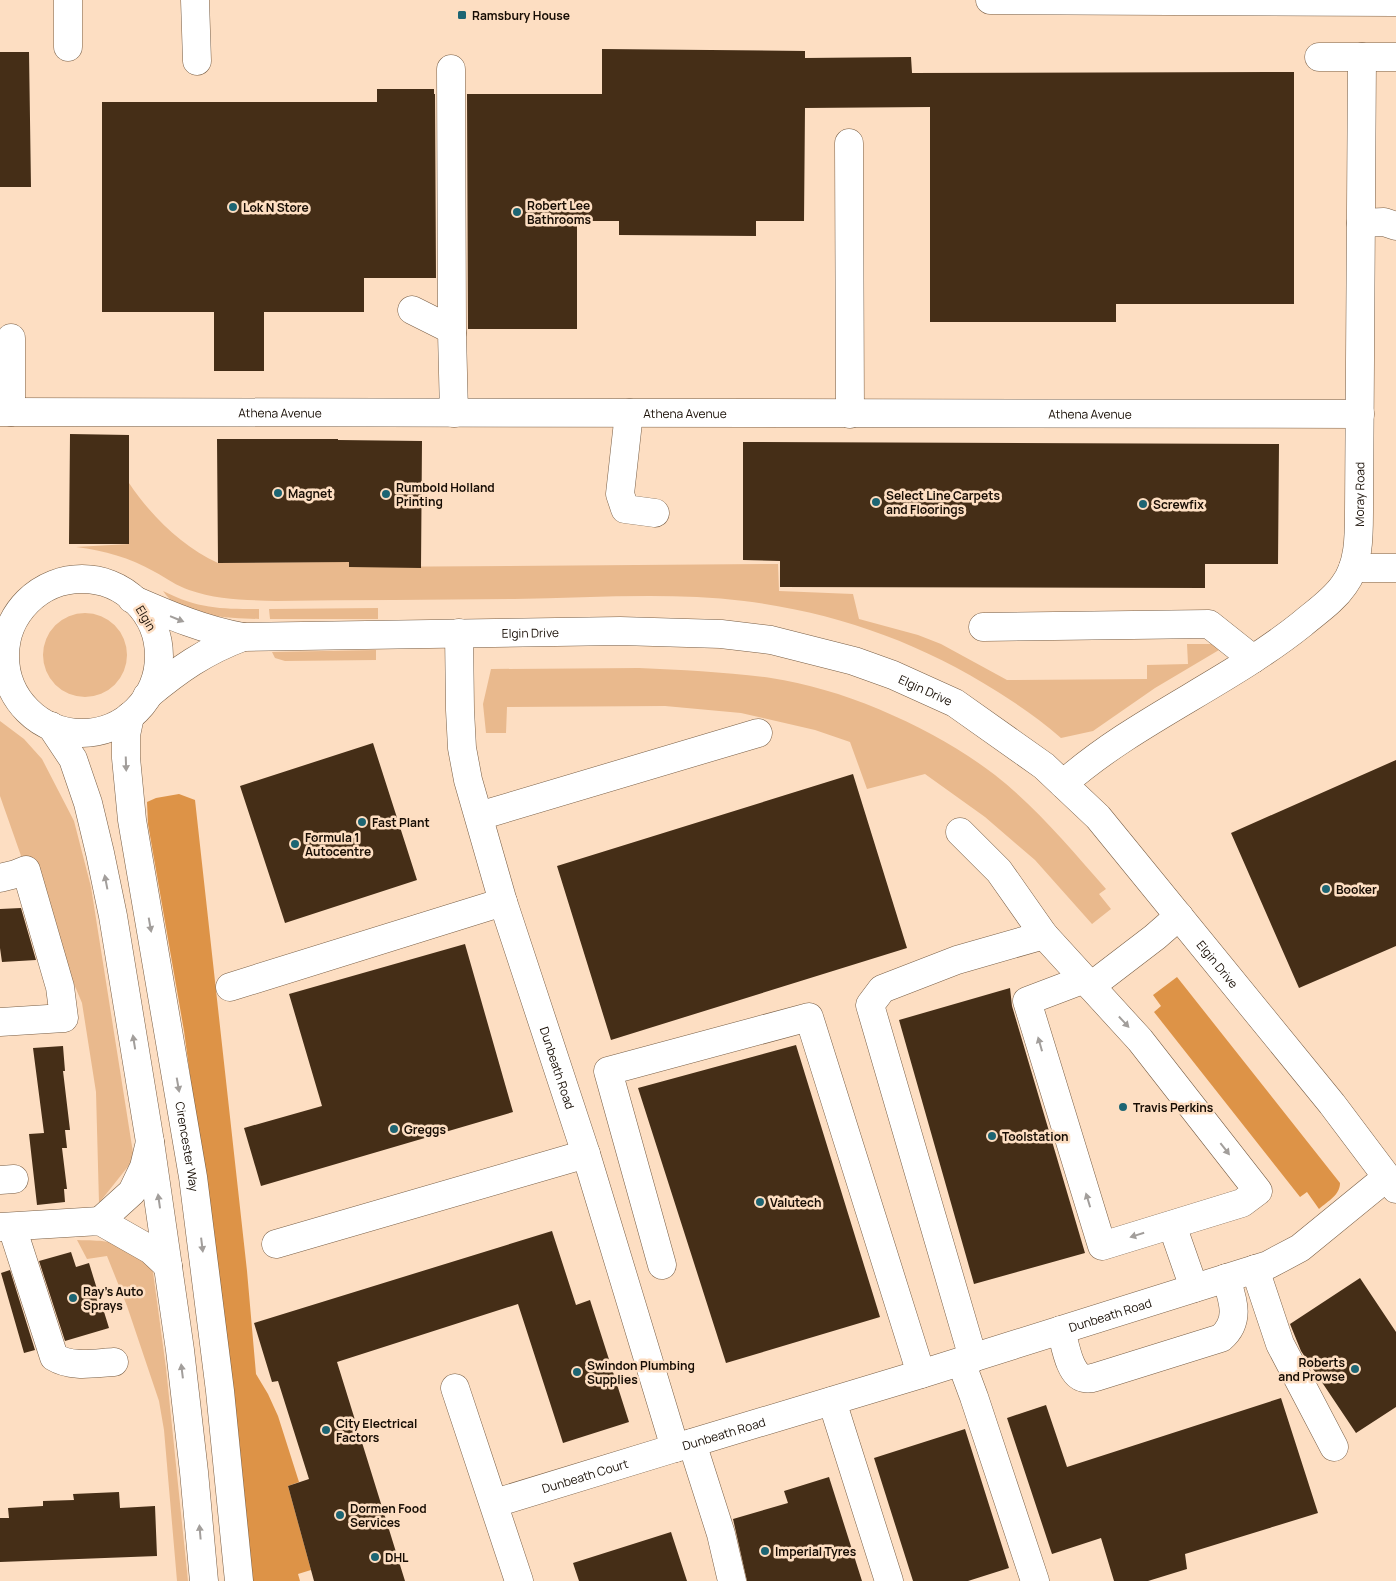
<svg xmlns="http://www.w3.org/2000/svg" width="1396" height="1581" viewBox="0 0 1396 1581" font-family="Manrope,sans-serif">
<style>
.green{fill:#e9b98d}
.forest{fill:#dd9347}
.building{fill:#452e17}
.lines{fill:none;stroke-linecap:round;stroke-linejoin:round}
.minor-casing{stroke:#785e45;stroke-width:29}
.major-casing{stroke:#785e45;stroke-width:29}
.minor{stroke:#fff;stroke-width:28}
.major{stroke:#fff;stroke-width:28}
.oneway{fill:#a29e9b}
.poi-dot{fill:#1d6573;stroke:#fddec2;stroke-width:2}
.labels{text-anchor:middle;dominant-baseline:central;stroke-width:5;stroke-linejoin:round;paint-order:stroke}
.poi-label{font-size:12px;font-weight:bold;fill:#170d04;stroke:#fddec2;text-anchor:start}
.street-label{font-size:12px;fill:#170d04;stroke:#fddec2}
</style>
<rect width="100%" height="100%" fill="#fddec2"/>
<path class="green" d="M 129,483 C 151,516 183,547 218,563 L 338,562 L 349,547 L 350,567 L 778,564 L 779,591 L 853,594 L 859,619 L 918,635 L 941,644 L 1007,680 L 1147,679 L 1147,665 L 1188,664 L 1187,644 L 1212,644 L 1219,650 L 1155,688 L 1093,731 L 1061,738 C 1041,720 1020,706 998,692 C 919,642 837,613 744,601 C 669,592 591,598 514,599 C 435,600 355,600 276,601 C 247,600 217,600 189,590 C 177,586 166,578 155,572 C 128,557 106,551 76,547 L 129,544 Z
M 163,591 C 199,609 221,609 259,609 L 259,619 C 232,618 180,618 163,591 Z
M 378,608 L 378,619 L 270,619 L 269,609 Z
M43 655a42 42 0 1 1 84 0a42 42 0 1 1-84 0Z
M 376,650 L 376,660 L 285,661 L 275,658 L 272,652 Z
M 639,668 C 683,670 727,672 771,678 C 846,689 935,729 995,775 C 1037,808 1071,849 1106,889 L 1099,894 L 1111,909 L 1092,924 L 1035,860 L 985,817 L 925,774 L 867,789 L 850,742 L 815,730 L 741,713 L 665,706 L 507,707 L 506,733 L 486,733 L 483,704 L 491,669 Z
M 0,721 L 24,739 L 42,759 L 74,821 L 91,887 L 134,1159 L 99,1203 L 96,1092 L 82,1003 L 26,870 L 0,796 Z
M 77,1240 C 102,1241 112,1239 133,1253 C 142,1259 148,1262 153,1272 L 166,1368 L 188,1581 L 177,1581 L 164,1430 L 159,1401 L 127,1306 L 107,1256 L 87,1259 Z"/>
<path class="forest" d="M 179,794 L 195,800 L 247,1271 L 256,1374 L 268,1394 L 278,1416 L 299,1482 L 288,1486 L 311,1570 L 298,1574 L 300,1581 L 253,1581 L 238,1430 L 184,1031 L 148,824 L 147,802 L 156,798 Z
M 1177,977 L 1340,1183 C 1340,1195 1328,1201 1319,1209 L 1307,1192 L 1300,1197 L 1154,1012 L 1161,1006 L 1153,995 Z"/>
<path class="building" d="M 602,49 L 805,51 L 805,58 L 911,57 L 912,73 L 1294,72 L 1294,304 L 1116,304 L 1116,322 L 930,322 L 930,107 L 805,108 L 804,221 L 756,221 L 756,236 L 619,235 L 619,221 L 577,221 L 577,329 L 468,329 L 467,94 L 602,94 Z
M 0,52 L 29,52 L 31,187 L 0,187 Z
M 377,89 L 434,89 L 434,94 L 435,94 L 436,278 L 364,278 L 364,312 L 264,312 L 264,371 L 214,371 L 214,312 L 102,312 L 102,102 L 377,102 Z
M 70,434 L 129,435 L 129,544 L 69,544 Z
M 217,439 L 338,439 L 338,440 L 422,441 L 421,568 L 349,567 L 349,562 L 218,563 Z
M 743,442 L 1279,444 L 1278,564 L 1205,564 L 1205,588 L 780,587 L 780,561 L 743,560 Z
M 373,743 L 417,880 L 285,923 L 240,786 Z
M 1396,760 L 1396,946 L 1299,988 L 1231,833 Z
M 853,774 L 907,948 L 611,1040 L 557,866 Z
M 21,908 L 36,960 L 2,962 L 0,948 L 0,909 Z
M 465,944 L 513,1112 L 261,1186 L 244,1128 L 322,1106 L 289,994 Z
M 1010,988 L 1012,1006 L 1085,1253 L 974,1284 L 899,1020 Z
M 796,1045 L 880,1317 L 726,1363 L 638,1088 Z
M 63,1046 L 65,1071 L 63,1071 L 70,1130 L 65,1130 L 67,1148 L 62,1148 L 67,1189 L 64,1189 L 65,1202 L 37,1205 L 29,1134 L 44,1133 L 33,1048 Z
M 552,1231 L 576,1305 L 590,1300 L 629,1422 L 563,1443 L 518,1304 L 337,1362 L 405,1581 L 314,1581 L 288,1486 L 309,1479 L 278,1381 L 272,1382 L 254,1323 Z
M 71,1252 L 76,1267 L 89,1263 L 109,1328 L 65,1341 L 39,1261 Z
M 10,1270 L 35,1350 L 24,1353 L 1,1273 Z
M 1360,1278 L 1396,1332 L 1396,1407 L 1356,1433 L 1301,1351 L 1290,1324 Z
M 1281,1398 L 1318,1513 L 1185,1554 L 1187,1569 L 1148,1581 L 1114,1581 L 1101,1538 L 1052,1554 L 1007,1418 L 1046,1405 L 1067,1467 Z
M 965,1429 L 1009,1568 L 968,1581 L 913,1581 L 874,1458 Z
M 829,1477 L 862,1581 L 747,1581 L 733,1519 L 788,1503 L 784,1491 Z
M 119,1492 L 120,1508 L 155,1506 L 157,1556 L 0,1562 L 0,1518 L 9,1518 L 8,1508 L 43,1506 L 43,1501 L 74,1500 L 73,1494 Z
M 671,1532 L 687,1581 L 579,1581 L 573,1563 Z"/>
<g class="lines">
<defs>
<g id="minor">
<path d="M 68,0 L 68,47"/>
<path d="M 195,0 L 197,61"/>
<path d="M 990,0 L 1396,2"/>
<path d="M 1319,57 L 1396,57"/>
<path d="M 451,69 L 452,333"/>
<path d="M 849,143 L 850,414"/>
<path d="M 1361,223 L 1384,222 L 1396,226"/>
<path d="M 412,310 L 446,327 L 452,333 L 454,413"/>
<path d="M 11,338 L 11,412"/>
<path id="s1" d="M 0,412 L 1360,414"/>
<path d="M 629,413 L 620,494 L 625,509 L 655,513"/>
<path d="M 1353,568 L 1396,568"/>
<path id="s2" d="M 132,599 C 169,615 203,630 243,637 L 620,631 L 721,634 L 771,640 L 854,661 L 893,675 L 955,703 L 1044,766 L 1098,817 L 1332,1104 L 1396,1189"/>
<path d="M 983,627 L 1209,624 L 1253,659"/>
<path id="s3" d="M 459,633 L 460,710 L 462,748 L 468,780 L 503,902 L 586,1154 L 675,1448 L 921,1374 L 1268,1265 L 1300,1248 L 1387,1177"/>
<path d="M 147,696 C 178,670 205,651 243,637"/>
<path id="s4" d="M 1063,784 C 1134,721 1227,684 1302,624 C 1316,612 1333,601 1344,585 C 1359,565 1359,537 1359,512 L 1362,57"/>
<path d="M 479,816 L 758,733"/>
<path d="M 960,832 L 999,871 L 1044,935 L 1140,1040 L 1258,1191 L 1242,1203 L 1102,1246 L 1027,1001 L 1085,979"/>
<path d="M 0,878 L 16,874 L 26,870 L 60,987 L 64,1018 L 0,1022"/>
<path d="M 1091,986 L 1155,937 L 1179,916"/>
<path d="M 230,987 L 503,902"/>
<path d="M 0,1180 L 14,1179"/>
<path d="M 100,1221 L 132,1192 L 144,1167 L 150,1142"/>
<path d="M 1172,1225 L 1194,1288"/>
<path d="M 0,1227 L 100,1221 L 151,1250 L 168,1266"/>
<path d="M 12,1227 L 54,1357 C 72,1368 95,1363 114,1362"/>
<path d="M 276,1244 L 586,1154"/>
<path d="M 662,1265 L 608,1071 L 809,1017 L 921,1374"/>
<path d="M 1255,1269 L 1280,1344 L 1334,1447"/>
<path d="M 1061,1330 C 1065,1343 1069,1375 1084,1378 C 1088,1379 1093,1378 1096,1377 L 1221,1338 C 1241,1321 1233,1300 1226,1278"/>
<path d="M 973,1358 L 870,1005 L 882,989 L 957,960 L 1044,935"/>
<path d="M 961,1362 L 974,1397 L 1035,1581"/>
<path d="M 455,1388 L 519,1581"/>
<path d="M 832,1401 L 889,1581"/>
<path d="M 692,1443 L 721,1534 L 732,1581"/>
<path id="s5" d="M 495,1503 L 675,1448"/>
</g>
<g id="major">
<circle cx="82" cy="656" r="77"/>
<path id="s6" d="M 130,716 L 126,735 L 126,758 L 132,820 L 193,1177 L 220,1391 L 239,1581"/>
<path d="M 51,726 L 73,759 L 88,803 L 100,853 L 113,916 L 150,1142 L 180,1350 L 194,1472 L 204,1581"/>
</g>
</defs>
<use href="#minor" class="minor-casing"/>
<use href="#major" class="major-casing"/>
<use href="#minor" class="minor"/>
<use href="#major" class="major"/>
</g>
<defs><path id="oneway-solid" d="M-6-.8H1V-3.2L6.5 0L1 3.2V.8H-6Z" transform="scale(1.25)"/></defs>
<g class="oneway">
<use href="#oneway-solid" transform="translate(177 619) rotate(22)"/>
<use href="#oneway-solid" transform="translate(126 764) rotate(88)"/>
<use href="#oneway-solid" transform="translate(106 882) rotate(-101)"/>
<use href="#oneway-solid" transform="translate(150 925) rotate(80)"/>
<use href="#oneway-solid" transform="translate(1124 1022) rotate(47)"/>
<use href="#oneway-solid" transform="translate(134 1042) rotate(-99)"/>
<use href="#oneway-solid" transform="translate(1040 1044) rotate(-106)"/>
<use href="#oneway-solid" transform="translate(178 1085) rotate(80)"/>
<use href="#oneway-solid" transform="translate(1225 1149) rotate(52)"/>
<use href="#oneway-solid" transform="translate(1088 1200) rotate(-107)"/>
<use href="#oneway-solid" transform="translate(159 1201) rotate(-98)"/>
<use href="#oneway-solid" transform="translate(1137 1235) rotate(163)"/>
<use href="#oneway-solid" transform="translate(202 1245) rotate(83)"/>
<use href="#oneway-solid" transform="translate(182 1371) rotate(-97)"/>
<use href="#oneway-solid" transform="translate(200 1532) rotate(-95)"/>
</g>
<g class="poi-dot">
<rect x="457" y="10" width="10" height="10" rx="2.5"/>
<circle cx="233" cy="207" r="5"/>
<circle cx="517" cy="212" r="5"/>
<circle cx="278" cy="493" r="5"/>
<circle cx="386" cy="494" r="5"/>
<circle cx="876" cy="502" r="5"/>
<circle cx="1143" cy="504" r="5"/>
<circle cx="362" cy="822" r="5"/>
<circle cx="295" cy="844" r="5"/>
<circle cx="1326" cy="889" r="5"/>
<circle cx="1123" cy="1107" r="5"/>
<circle cx="394" cy="1129" r="5"/>
<circle cx="992" cy="1136" r="5"/>
<circle cx="760" cy="1202" r="5"/>
<circle cx="73" cy="1298" r="5"/>
<circle cx="1355" cy="1369" r="5"/>
<circle cx="577" cy="1372" r="5"/>
<circle cx="326" cy="1430" r="5"/>
<circle cx="340" cy="1515" r="5"/>
<circle cx="765" cy="1551" r="5"/>
<circle cx="375" cy="1557" r="5"/>
</g>
<g class="labels">
<g class="poi-label">
<text x="472" y="15">Ramsbury House</text>
<text x="527" y="205">Robert Lee<tspan x="527" dy="14">Bathrooms</tspan></text>
<text x="243" y="207">Lok N Store</text>
<text x="396" y="487">Rumbold Holland<tspan x="396" dy="14">Printing</tspan></text>
<text x="288" y="493">Magnet</text>
<text x="886" y="495">Select Line Carpets<tspan x="886" dy="14">and Floorings</tspan></text>
<text x="1153" y="504">Screwfix</text>
<text x="372" y="822">Fast Plant</text>
<text x="305" y="837">Formula 1<tspan x="305" dy="14">Autocentre</tspan></text>
<text x="1336" y="889">Booker</text>
<text x="1133" y="1107">Travis Perkins</text>
<text x="404" y="1129">Greggs</text>
<text x="1002" y="1136">Toolstation</text>
<text x="770" y="1202">Valutech</text>
<text x="83" y="1291">Ray's Auto<tspan x="83" dy="14">Sprays</tspan></text>
<text x="1345" y="1362" text-anchor="end">Roberts<tspan x="1345" dy="14">and Prowse</tspan></text>
<text x="587" y="1365">Swindon Plumbing<tspan x="587" dy="14">Supplies</tspan></text>
<text x="336" y="1423">City Electrical<tspan x="336" dy="14">Factors</tspan></text>
<text x="350" y="1508">Dormen Food<tspan x="350" dy="14">Services</tspan></text>
<text x="775" y="1551">Imperial Tyres</text>
<text x="385" y="1557">DHL</text>
</g>
<g class="street-label">
<text stroke="none"><textPath href="#s1" startOffset="280">Athena Avenue</textPath></text>
<text stroke="none"><textPath href="#s1" startOffset="685">Athena Avenue</textPath></text>
<text stroke="none"><textPath href="#s1" startOffset="1090">Athena Avenue</textPath></text>
<text stroke="none"><textPath href="#s4" startOffset="439">Moray Road</textPath></text>
<text transform="translate(146 618) rotate(59)">Elgin</text>
<text stroke="none"><textPath href="#s2" startOffset="405">Elgin Drive</textPath></text>
<text stroke="none"><textPath href="#s2" startOffset="809">Elgin Drive</textPath></text>
<text stroke="none"><textPath href="#s2" startOffset="1214">Elgin Drive</textPath></text>
<text stroke="none"><textPath href="#s3" startOffset="449">Dunbeath Road</textPath></text>
<text stroke="none"><textPath href="#s6" startOffset="436">Cirencester Way</textPath></text>
<text stroke="none"><textPath href="#s3" startOffset="1302">Dunbeath Road</textPath></text>
<text stroke="none"><textPath href="#s3" startOffset="898">Dunbeath Road</textPath></text>
<text stroke="none"><textPath href="#s5" startOffset="94">Dunbeath Court</textPath></text>
</g>
</g>
</svg>
